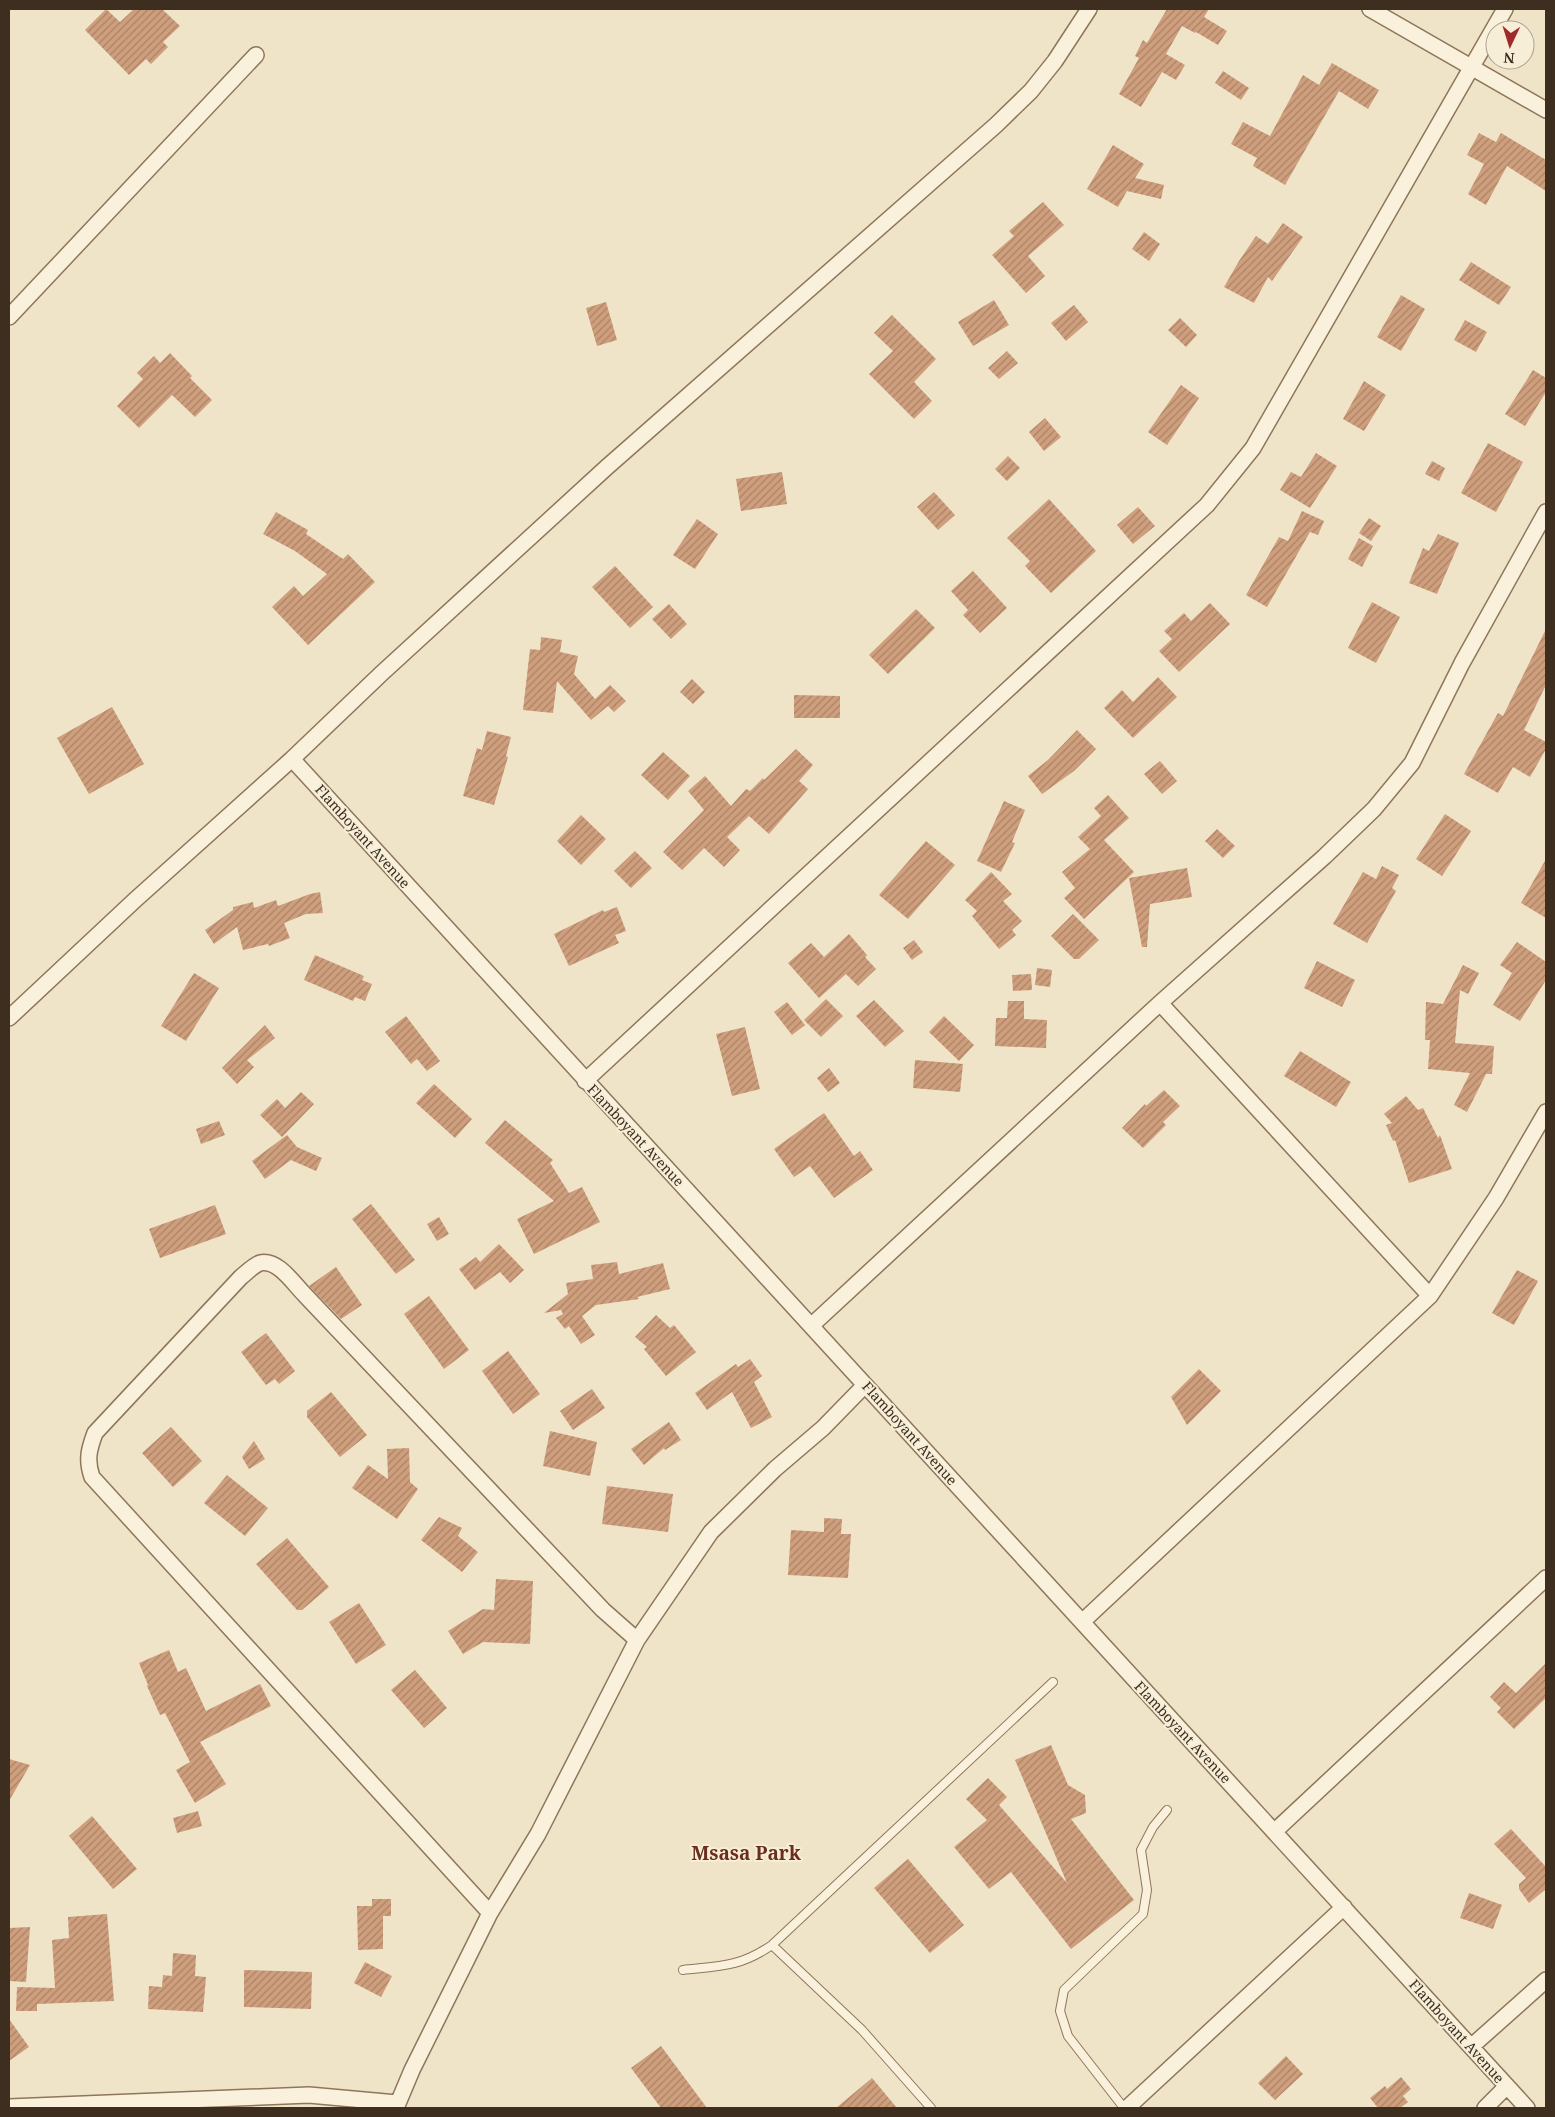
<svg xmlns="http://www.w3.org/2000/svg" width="1555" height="2117" viewBox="0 0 1555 2117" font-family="'Noto Serif',serif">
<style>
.building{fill:url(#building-hatch)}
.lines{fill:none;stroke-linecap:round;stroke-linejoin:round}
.lane-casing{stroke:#8d765c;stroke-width:10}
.street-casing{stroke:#8d765c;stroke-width:18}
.lane{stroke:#faf1dc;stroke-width:8}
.street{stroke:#faf1dc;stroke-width:15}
.labels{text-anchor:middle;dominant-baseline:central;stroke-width:4;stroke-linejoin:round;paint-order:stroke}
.street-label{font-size:14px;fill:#3d2e20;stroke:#f7eed8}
.district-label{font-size:19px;font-weight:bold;fill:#6b2e1e;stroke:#f7eed8}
</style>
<defs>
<pattern id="building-hatch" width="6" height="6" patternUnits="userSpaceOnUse" patternTransform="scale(1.25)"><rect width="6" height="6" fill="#cf9f7d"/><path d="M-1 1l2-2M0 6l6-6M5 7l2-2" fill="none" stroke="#a98266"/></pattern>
</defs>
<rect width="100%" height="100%" fill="#f0e4c8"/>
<path class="building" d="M 106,9 L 120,22 L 134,9 L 162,9 L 180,26 L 163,42 L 168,47 L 151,64 L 146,59 L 129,75 L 85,30 Z
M 1167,9 L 1209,9 L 1204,17 L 1227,31 L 1218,45 L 1196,32 L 1195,33 L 1182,26 L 1166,54 L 1185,65 L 1176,80 L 1162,72 L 1141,107 L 1119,94 L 1139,58 L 1135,56 L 1143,40 L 1147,43 Z
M 1332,63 L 1379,90 L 1368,109 L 1339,91 L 1285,185 L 1253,166 L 1257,158 L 1231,144 L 1243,122 L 1270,136 L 1303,75 L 1319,85 Z
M 1223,71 L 1249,88 L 1241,100 L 1215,83 Z
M 1479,133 L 1496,142 L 1501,133 L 1546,160 L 1546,191 L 1507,166 L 1486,205 L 1468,194 L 1484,164 L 1467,155 Z
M 1113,145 L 1144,164 L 1135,178 L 1164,185 L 1161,199 L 1127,191 L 1118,207 L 1087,189 Z
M 1043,202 L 1064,225 L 1028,256 L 1045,276 L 1026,293 L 992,255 L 1014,236 L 1009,231 Z
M 1283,223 L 1303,237 L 1272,281 L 1268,277 L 1254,303 L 1224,287 L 1239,261 L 1256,236 L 1268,244 Z
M 1144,232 L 1160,244 L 1149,261 L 1132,249 Z
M 1471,262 L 1511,287 L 1499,305 L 1459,280 Z
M 1401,295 L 1425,309 L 1401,351 L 1377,337 Z
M 994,300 L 1009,325 L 973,346 L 958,322 Z
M 606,302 L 617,340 L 597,346 L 586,308 Z
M 1074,305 L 1088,322 L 1066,341 L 1051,323 Z
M 892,315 L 936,359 L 914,382 L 932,401 L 914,419 L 869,374 L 893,351 L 874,333 Z
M 1180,318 L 1197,335 L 1186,347 L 1168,330 Z
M 1465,320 L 1487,332 L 1476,352 L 1454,340 Z
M 1007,351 L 1018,363 L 999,379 L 988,368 Z
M 170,353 L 192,376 L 190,378 L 212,400 L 195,417 L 172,395 L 139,428 L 117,406 L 143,379 L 137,373 L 154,356 L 160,363 Z
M 1533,370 L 1546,378 L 1546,392 L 1525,426 L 1505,414 Z
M 1364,381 L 1386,395 L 1364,431 L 1343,419 Z
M 1181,385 L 1199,398 L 1167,445 L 1148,432 Z
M 1045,418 L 1061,437 L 1044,451 L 1029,432 Z
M 1488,443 L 1523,462 L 1496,512 L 1461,493 Z
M 1316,453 L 1337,466 L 1310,508 L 1280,490 L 1291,472 L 1301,477 Z
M 1008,456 L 1020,468 L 1007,481 L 995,469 Z
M 1432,461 L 1445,468 L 1439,481 L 1425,474 Z
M 782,472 L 787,504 L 741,511 L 736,479 Z
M 934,492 L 955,515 L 938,530 L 917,507 Z
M 1049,499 L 1096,551 L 1051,593 L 1025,566 L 1030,561 L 1007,538 Z
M 1138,507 L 1155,526 L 1133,544 L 1117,525 Z
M 1302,511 L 1324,521 L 1318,535 L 1310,532 L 1267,607 L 1246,595 L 1279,537 L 1288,541 Z
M 276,512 L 308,530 L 306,534 L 343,559 L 348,554 L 375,582 L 308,645 L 272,607 L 294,586 L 303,596 L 327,574 L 295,551 L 263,534 Z
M 1369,518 L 1381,526 L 1371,541 L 1359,533 Z
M 697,519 L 718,534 L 695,569 L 673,555 Z
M 1438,534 L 1459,543 L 1437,594 L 1409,583 L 1423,548 L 1429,551 Z
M 1359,538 L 1373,546 L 1362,567 L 1348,559 Z
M 615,566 L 653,607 L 630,628 L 592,587 Z
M 973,571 L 1007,608 L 980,633 L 963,615 L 968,610 L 951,591 Z
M 1372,602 L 1400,617 L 1376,663 L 1348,648 Z
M 1210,603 L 1230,624 L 1179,672 L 1159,651 L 1172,639 L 1164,631 L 1184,613 L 1191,621 Z
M 669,604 L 687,624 L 671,639 L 652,619 Z
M 916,609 L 935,628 L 888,674 L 869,655 Z
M 1546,629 L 1546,685 L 1524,730 L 1546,742 L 1546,749 L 1530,777 L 1513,767 L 1498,793 L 1464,774 L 1498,713 L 1503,716 Z
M 541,637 L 562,640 L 560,652 L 578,656 L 574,674 L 595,699 L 610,685 L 626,701 L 614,712 L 608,706 L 591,720 L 557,681 L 553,713 L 523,710 L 530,649 L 540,650 Z
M 1158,677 L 1177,697 L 1133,738 L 1104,708 L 1122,690 L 1133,702 Z
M 692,679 L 705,692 L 693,704 L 680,692 Z
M 794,695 L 840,696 L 840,718 L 794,718 Z
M 112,707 L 144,764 L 89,794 L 57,738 Z
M 1077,730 L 1096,749 L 1074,771 L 1042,794 L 1028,776 L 1048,760 Z
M 487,731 L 511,737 L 506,756 L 508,757 L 494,805 L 463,796 L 477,748 L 482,750 Z
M 796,749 L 813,765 L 799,781 L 808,789 L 769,834 L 749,816 L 727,837 L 740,850 L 724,867 L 704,848 L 682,870 L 663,852 L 704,810 L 688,791 L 705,776 L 731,806 L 746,789 L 750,791 L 763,778 L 764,780 Z
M 663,752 L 690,776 L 668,800 L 641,775 Z
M 1160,761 L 1177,781 L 1162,794 L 1144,774 Z
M 1108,795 L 1129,818 L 1104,840 L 1134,872 L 1084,919 L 1064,898 L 1075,888 L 1062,872 L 1090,849 L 1078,837 L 1101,816 L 1094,808 Z
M 1004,801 L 1025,810 L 1012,842 L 1015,843 L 1001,872 L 977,861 Z
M 1445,814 L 1471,831 L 1442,876 L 1416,859 Z
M 581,815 L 606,839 L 581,865 L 557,841 Z
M 1217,829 L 1235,846 L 1223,858 L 1205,841 Z
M 926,841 L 955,865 L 908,919 L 879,895 Z
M 635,851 L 652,868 L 631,888 L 614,871 Z
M 1546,859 L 1546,918 L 1521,903 Z
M 1382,866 L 1399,875 L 1392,888 L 1396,891 L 1367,943 L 1333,924 L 1363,872 L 1376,879 Z
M 1187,868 L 1192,897 L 1150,904 L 1147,947 L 1142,947 L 1129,878 Z
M 991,872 L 1012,894 L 1003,901 L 1022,921 L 1012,930 L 1016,935 L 999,949 L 972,916 L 977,911 L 965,900 Z
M 320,892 L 323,913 L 306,914 L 284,923 L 290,938 L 269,946 L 268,944 L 243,950 L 237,927 L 214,944 L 205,930 L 233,910 L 233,907 L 253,902 L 254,908 L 276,900 L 278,906 L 310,894 Z
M 617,907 L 626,931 L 615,935 L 619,943 L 569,966 L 554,934 L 603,910 L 604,912 Z
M 1073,914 L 1099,940 L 1079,959 L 1074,959 L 1051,936 Z
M 849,934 L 867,955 L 865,957 L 876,969 L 858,986 L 846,974 L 819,998 L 788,963 L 811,943 L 824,957 Z
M 914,940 L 923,952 L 912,960 L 903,948 Z
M 1517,942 L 1546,962 L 1546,980 L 1520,1021 L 1493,1005 L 1512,973 L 1500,965 Z
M 315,955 L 364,976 L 362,980 L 372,984 L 365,1001 L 355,997 L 353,1001 L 304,980 Z
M 1317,961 L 1355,980 L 1342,1007 L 1304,988 Z
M 1463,965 L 1479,973 L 1468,994 L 1460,990 L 1455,1043 L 1494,1046 L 1492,1074 L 1486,1074 L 1467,1112 L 1454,1105 L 1470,1073 L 1428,1069 L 1430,1040 L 1425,1040 L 1426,1002 L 1443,1004 Z
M 1037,968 L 1052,970 L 1050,987 L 1035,985 Z
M 194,973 L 219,988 L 186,1041 L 161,1026 Z
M 1031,974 L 1032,990 L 1013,991 L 1012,975 Z
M 826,999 L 843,1016 L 821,1037 L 804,1020 Z
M 874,1000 L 904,1031 L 885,1047 L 856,1016 Z
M 1008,1001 L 1024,1001 L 1024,1019 L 1047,1020 L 1046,1048 L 995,1046 L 996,1018 L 1007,1018 Z
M 787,1002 L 805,1025 L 792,1035 L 774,1012 Z
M 406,1016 L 440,1061 L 427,1071 L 417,1059 L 411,1064 L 385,1032 Z
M 944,1016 L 974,1045 L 959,1061 L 929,1032 Z
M 265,1025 L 275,1038 L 247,1060 L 254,1067 L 237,1084 L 222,1068 Z
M 745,1027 L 760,1089 L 732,1096 L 716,1034 Z
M 1300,1051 L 1351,1082 L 1336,1107 L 1284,1076 Z
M 915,1060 L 963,1064 L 960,1092 L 913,1088 Z
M 829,1068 L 840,1083 L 828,1092 L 817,1078 Z
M 434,1084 L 472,1119 L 455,1138 L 416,1103 Z
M 1164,1090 L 1180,1106 L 1163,1122 L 1166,1125 L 1143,1148 L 1122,1128 L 1145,1104 L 1146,1106 Z
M 301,1092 L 314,1104 L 282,1137 L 260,1115 L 277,1099 L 285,1108 Z
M 1406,1096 L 1418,1110 L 1423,1108 L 1438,1138 L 1440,1135 L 1452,1169 L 1409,1183 L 1395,1140 L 1393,1141 L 1386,1125 L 1392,1123 L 1384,1114 Z
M 824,1113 L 854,1156 L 860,1151 L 873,1170 L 834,1198 L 810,1166 L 794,1177 L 774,1149 Z
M 505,1120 L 553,1160 L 550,1163 L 569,1193 L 582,1187 L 600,1222 L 534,1254 L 517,1219 L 554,1201 L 485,1143 Z
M 219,1121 L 225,1135 L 201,1144 L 196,1129 Z
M 287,1135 L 297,1147 L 322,1158 L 316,1171 L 291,1160 L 265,1179 L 252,1161 Z
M 371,1204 L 415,1260 L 396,1274 L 352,1219 Z
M 215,1205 L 226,1234 L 160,1258 L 149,1229 Z
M 439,1217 L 449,1234 L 437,1241 L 427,1224 Z
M 499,1244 L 524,1270 L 510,1283 L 500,1272 L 475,1290 L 459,1269 L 476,1257 L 480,1262 Z
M 617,1262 L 619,1274 L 663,1263 L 670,1289 L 637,1297 L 639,1299 L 596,1305 L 582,1316 L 595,1335 L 581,1344 L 569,1326 L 565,1329 L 556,1318 L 563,1314 L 561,1310 L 544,1313 L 568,1294 L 566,1283 L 593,1279 L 591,1265 Z
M 336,1267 L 362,1305 L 341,1319 L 309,1286 Z
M 1517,1270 L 1538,1281 L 1514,1325 L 1492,1313 Z
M 429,1296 L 469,1350 L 444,1369 L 404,1314 Z
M 656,1315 L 670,1328 L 674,1325 L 696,1352 L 666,1376 L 644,1349 L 647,1347 L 635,1337 Z
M 266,1333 L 295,1371 L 279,1384 L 275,1379 L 266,1385 L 241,1352 Z
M 508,1351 L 540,1394 L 513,1414 L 482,1371 Z
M 750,1359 L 762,1376 L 754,1382 L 772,1417 L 751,1428 L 732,1392 L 707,1410 L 695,1393 L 736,1364 L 738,1367 Z
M 1199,1369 L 1221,1391 L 1187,1425 L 1171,1397 Z
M 592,1389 L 605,1408 L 573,1430 L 560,1411 Z
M 331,1392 L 367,1435 L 340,1457 L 307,1417 L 307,1411 Z
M 669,1422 L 681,1440 L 665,1450 L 664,1448 L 644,1465 L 631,1449 Z
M 171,1427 L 202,1461 L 173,1487 L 142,1453 Z
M 550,1431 L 597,1442 L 590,1476 L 543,1466 Z
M 254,1441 L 265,1459 L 249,1469 L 242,1457 Z
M 409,1448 L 410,1482 L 418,1489 L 397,1519 L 352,1488 L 368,1465 L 388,1479 L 387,1449 Z
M 227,1475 L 268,1508 L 245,1536 L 204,1503 Z
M 607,1486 L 673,1494 L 668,1532 L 602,1524 Z
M 439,1517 L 462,1528 L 458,1536 L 478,1552 L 462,1572 L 421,1540 Z
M 824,1518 L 842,1519 L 841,1534 L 851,1534 L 848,1578 L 788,1575 L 791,1530 L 824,1532 Z
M 287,1538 L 329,1587 L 302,1610 L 297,1610 L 256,1564 Z
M 496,1579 L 533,1581 L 530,1644 L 483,1642 L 463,1654 L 448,1631 L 483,1609 L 494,1610 Z
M 359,1603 L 386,1645 L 356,1664 L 329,1622 Z
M 169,1650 L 178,1672 L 186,1668 L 206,1711 L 260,1684 L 271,1706 L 200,1742 L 226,1784 L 195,1803 L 176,1770 L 190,1762 L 165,1713 L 160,1715 L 147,1686 L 148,1685 L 139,1663 Z
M 1546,1663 L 1546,1698 L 1514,1729 L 1497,1712 L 1501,1708 L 1490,1697 L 1504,1682 L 1516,1693 Z
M 415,1670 L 447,1708 L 424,1728 L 391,1690 Z
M 1051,1745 L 1068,1785 L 1085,1795 L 1086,1813 L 1071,1819 L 1134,1900 L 1071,1949 L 1011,1872 L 989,1889 L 954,1847 L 987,1820 L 966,1799 L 988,1778 L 1007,1797 L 999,1805 L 1067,1883 L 1015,1760 Z
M 9,1759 L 30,1765 L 9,1801 Z
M 198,1811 L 202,1826 L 177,1833 L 173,1818 Z
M 92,1816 L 137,1869 L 113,1889 L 69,1836 Z
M 1511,1829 L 1546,1867 L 1546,1889 L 1529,1903 L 1519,1889 L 1519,1884 L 1526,1878 L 1494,1844 Z
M 908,1859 L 964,1925 L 930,1953 L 874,1888 Z
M 1469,1893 L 1502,1905 L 1493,1929 L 1460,1918 Z
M 372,1899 L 391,1899 L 391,1916 L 383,1916 L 383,1949 L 358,1950 L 357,1906 L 372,1906 Z
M 107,1914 L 114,2001 L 37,2004 L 37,2011 L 16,2011 L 17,1987 L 55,1988 L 52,1940 L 69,1938 L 68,1917 Z
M 30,1927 L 26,1982 L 9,1981 L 9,1928 Z
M 173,1953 L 196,1955 L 195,1976 L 206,1977 L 203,2012 L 148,2009 L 149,1986 L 162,1987 L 163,1975 L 172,1976 Z
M 365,1962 L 392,1976 L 381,1997 L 354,1983 Z
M 244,1970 L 312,1972 L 311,2009 L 244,2007 Z
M 9,2019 L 29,2047 L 9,2061 Z
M 661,2046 L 707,2108 L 661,2108 L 631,2068 Z
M 1286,2056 L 1303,2074 L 1275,2100 L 1258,2083 Z
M 1401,2077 L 1411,2089 L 1403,2096 L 1408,2102 L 1400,2108 L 1378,2108 L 1370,2098 L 1385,2086 L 1387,2089 Z
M 872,2078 L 897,2108 L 836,2108 Z"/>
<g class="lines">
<defs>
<path id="lane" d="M 772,1945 L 862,2030 L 931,2108
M 683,1970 C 720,1966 740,1967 772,1945 L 1053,1682
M 1124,2108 L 1068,2036 L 1060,2011 L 1064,1990 L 1143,1914 L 1147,1890 L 1141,1850 L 1153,1827 L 1167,1810"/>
<path id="street" d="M 1370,9 L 1546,110
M 9,317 L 256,55
M 292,759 L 1527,2108
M 1160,1003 L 1430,1296
M 9,1018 L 135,900 L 292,759 L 382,673 L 607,467 L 996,125 L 1031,91 L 1055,61 L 1089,9
M 585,1081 L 1207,505 L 1253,448 L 1505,9
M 812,1325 L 1160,1003 L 1324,857 L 1374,809 L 1412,763 L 1462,663 L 1546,512
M 1082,1622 L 1430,1296 L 1496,1198 L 1546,1112
M 1275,1831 L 1546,1578
M 490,1913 L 92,1477 C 86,1460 89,1449 95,1433 L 241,1277 C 246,1273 254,1265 260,1263 C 278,1259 293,1283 304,1294 L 603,1610 L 637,1640
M 1472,2046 L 1546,1980
M 9,2107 L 309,2095 L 397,2103
M 396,2108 L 412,2070 L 490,1913 L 538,1834 L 637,1640 L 711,1532 L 775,1469 L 823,1428 L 865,1385
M 1127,2108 L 1344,1907
M 1485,2108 L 1507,2086"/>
</defs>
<use href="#lane" class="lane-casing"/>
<use href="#street" class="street-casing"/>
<use href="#lane" class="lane"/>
<use href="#street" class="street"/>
</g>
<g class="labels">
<g class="street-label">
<text transform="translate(363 836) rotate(48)">Flamboyant Avenue</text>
<text transform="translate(636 1135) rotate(47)">Flamboyant Avenue</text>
<text transform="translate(910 1433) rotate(48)">Flamboyant Avenue</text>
<text transform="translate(1183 1732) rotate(47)">Flamboyant Avenue</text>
<text transform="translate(1457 2031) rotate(48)">Flamboyant Avenue</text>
</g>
<g class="district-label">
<text x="746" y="1853">Msasa Park</text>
</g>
</g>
<rect width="1555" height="2117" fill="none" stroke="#3d2e20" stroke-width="20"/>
<g transform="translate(1510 45) rotate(184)"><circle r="24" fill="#f7eed8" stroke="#ada18e"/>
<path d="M0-4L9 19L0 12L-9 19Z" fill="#9e2a2b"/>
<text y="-8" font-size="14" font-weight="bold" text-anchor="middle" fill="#3d2e20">N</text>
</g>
</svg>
